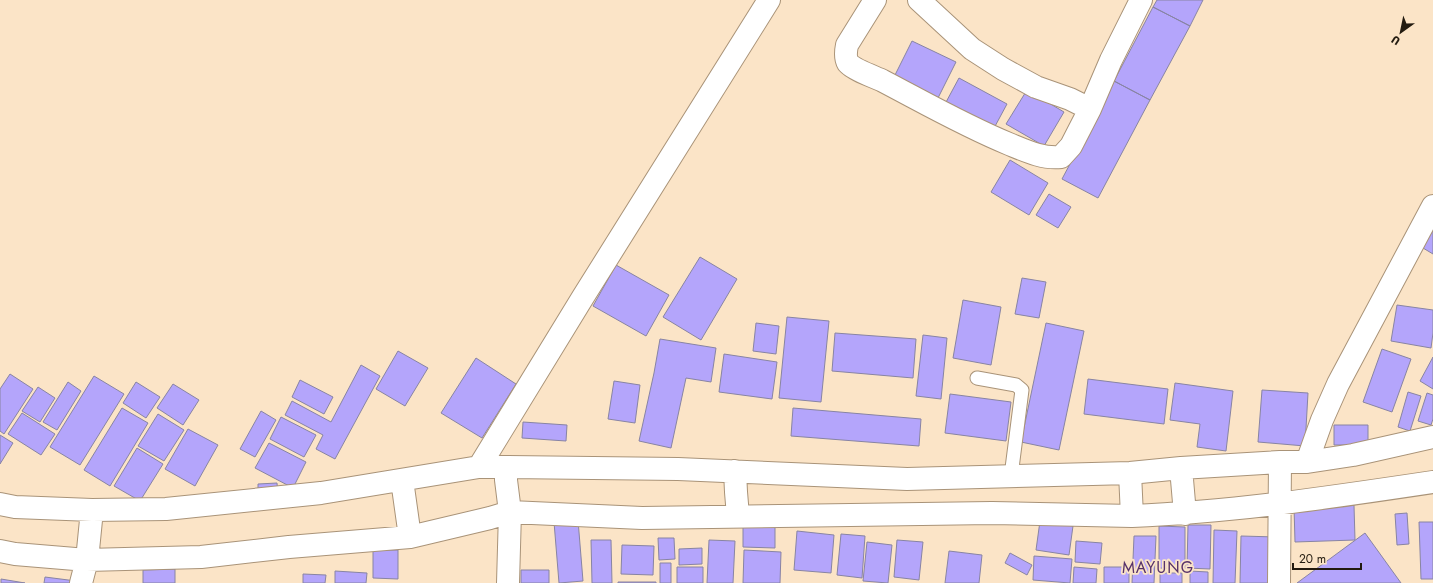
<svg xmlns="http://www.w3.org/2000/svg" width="1433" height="583" viewBox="0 0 1433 583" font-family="Jost,sans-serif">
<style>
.building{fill:#b4a5fb;stroke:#8884a3}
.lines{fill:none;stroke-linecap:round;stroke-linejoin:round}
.lane-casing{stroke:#a99378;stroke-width:15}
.street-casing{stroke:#a99378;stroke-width:24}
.lane{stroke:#fff;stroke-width:13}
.street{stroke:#fff;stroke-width:22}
.labels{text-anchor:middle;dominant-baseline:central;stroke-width:3.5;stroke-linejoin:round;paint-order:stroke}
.quarter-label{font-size:16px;letter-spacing:1px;fill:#57326a;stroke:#fbe4c7}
</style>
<rect width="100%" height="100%" fill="#fbe4c7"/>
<path class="building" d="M 1157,0 L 1203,0 L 1190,26 L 1153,7 Z
M 1153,7 L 1190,26 L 1150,100 L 1114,81 Z
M 912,41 L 956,62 L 938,98 L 894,77 Z
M 959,78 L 1007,104 L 993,130 L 945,104 Z
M 1114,81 L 1150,100 L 1098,198 L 1062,179 Z
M 1027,90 L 1064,112 L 1044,146 L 1006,124 Z
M 1010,160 L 1048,183 L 1029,215 L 991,192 Z
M 1049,194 L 1071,207 L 1058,228 L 1036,215 Z
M 1433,220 L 1433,254 L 1418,245 Z
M 700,257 L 737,279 L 701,340 L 663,317 Z
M 616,265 L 669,295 L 646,336 L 593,306 Z
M 1022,278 L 1046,282 L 1039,318 L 1015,314 Z
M 963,300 L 1001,307 L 991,365 L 953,358 Z
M 1397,305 L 1433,310 L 1433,333 L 1431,348 L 1391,341 Z
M 787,317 L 829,321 L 821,402 L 779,398 Z
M 756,323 L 779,326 L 776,354 L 753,351 Z
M 1046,323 L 1084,331 L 1059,450 L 1021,442 Z
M 835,333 L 916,339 L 913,378 L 832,371 Z
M 923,335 L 947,338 L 941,399 L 916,396 Z
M 660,339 L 716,348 L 711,382 L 686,378 L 671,448 L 639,441 L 654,373 Z
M 1382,349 L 1411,359 L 1392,412 L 1363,402 Z
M 398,351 L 428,368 L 405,406 L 376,389 Z
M 724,354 L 777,362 L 772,399 L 719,392 Z
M 1433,357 L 1433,389 L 1420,381 Z
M 476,358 L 516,384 L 482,438 L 441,413 Z
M 361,365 L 380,376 L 335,459 L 316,449 L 323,435 L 285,415 L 292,401 L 331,422 Z
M 10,374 L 33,389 L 4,434 L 0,431 L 0,389 Z
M 94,376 L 124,394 L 80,465 L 50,447 Z
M 1088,379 L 1168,389 L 1164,424 L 1084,414 Z
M 300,380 L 333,397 L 324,414 L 292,397 Z
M 614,381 L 640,385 L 635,423 L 608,419 Z
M 68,382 L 81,391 L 57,430 L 43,422 Z
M 136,382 L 160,397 L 146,418 L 123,403 Z
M 1175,383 L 1233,391 L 1226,451 L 1197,447 L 1200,424 L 1170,420 Z
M 173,384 L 199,400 L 183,425 L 157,408 Z
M 38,387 L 55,398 L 40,422 L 22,411 Z
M 1262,390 L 1308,393 L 1305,446 L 1258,442 Z
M 1408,392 L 1421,396 L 1410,431 L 1398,427 Z
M 1427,393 L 1433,395 L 1433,419 L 1431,425 L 1418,421 Z
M 950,394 L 1011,402 L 1006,441 L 945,433 Z
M 122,408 L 148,423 L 110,486 L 84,470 Z
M 793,408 L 921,419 L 919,446 L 791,436 Z
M 261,411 L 276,420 L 255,457 L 240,449 Z
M 22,413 L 55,434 L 41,455 L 8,434 Z
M 158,414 L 184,430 L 164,461 L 138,446 Z
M 281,417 L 316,435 L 304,457 L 270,439 Z
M 523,422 L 567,425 L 566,441 L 522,438 Z
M 1334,425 L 1368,425 L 1368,445 L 1334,445 Z
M 188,429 L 218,445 L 195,486 L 165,469 Z
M 0,435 L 13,443 L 0,464 Z
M 269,443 L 306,462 L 293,488 L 255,468 Z
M 137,448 L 163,464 L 140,501 L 114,486 Z
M 277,483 L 278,495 L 258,496 L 258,484 Z
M 1354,505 L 1355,540 L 1295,542 L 1294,506 Z
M 1407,513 L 1409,544 L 1397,545 L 1395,514 Z
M 578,520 L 583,581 L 559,583 L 554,522 Z
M 1040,521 L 1073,526 L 1069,555 L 1036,550 Z
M 743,522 L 775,522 L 775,548 L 743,547 Z
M 1419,522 L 1433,522 L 1433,579 L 1421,579 Z
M 1188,525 L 1211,525 L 1210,569 L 1187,568 Z
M 1159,526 L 1185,527 L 1185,569 L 1159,568 Z
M 1214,530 L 1237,531 L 1235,583 L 1213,583 Z
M 797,531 L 834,535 L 831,573 L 794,570 Z
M 1365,533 L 1401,583 L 1297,583 Z
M 841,534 L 865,536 L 862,578 L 837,575 Z
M 1134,536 L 1156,536 L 1154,583 L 1132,583 Z
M 1241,536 L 1276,537 L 1275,583 L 1240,583 Z
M 658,538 L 674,538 L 675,559 L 659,560 Z
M 591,540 L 611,540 L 612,583 L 592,583 Z
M 709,540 L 735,541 L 733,583 L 707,583 Z
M 897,540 L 923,542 L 919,580 L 894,577 Z
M 1076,541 L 1102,543 L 1100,564 L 1075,562 Z
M 867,542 L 892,545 L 888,583 L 863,581 Z
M 622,545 L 654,546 L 653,575 L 621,574 Z
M 702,548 L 702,564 L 679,565 L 679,549 Z
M 373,550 L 398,550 L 398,579 L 373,578 Z
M 744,550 L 781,552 L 780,583 L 743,583 Z
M 949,551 L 982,555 L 979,583 L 945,583 Z
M 1010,553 L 1032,565 L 1027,575 L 1005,563 Z
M 1034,556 L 1072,559 L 1070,583 L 1033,580 Z
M 660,563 L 671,563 L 671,583 L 660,583 Z
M 677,567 L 703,567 L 703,583 L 677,583 Z
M 1074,567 L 1097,569 L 1096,583 L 1073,583 Z
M 1104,567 L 1129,567 L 1129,583 L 1104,583 Z
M 175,569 L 175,583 L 143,583 L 143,570 Z
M 521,570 L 549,570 L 549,583 L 521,583 Z
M 335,571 L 367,573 L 366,583 L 335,583 Z
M 1190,571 L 1208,572 L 1208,583 L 1190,583 Z
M 1160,573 L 1182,573 L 1182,583 L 1160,583 Z
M 303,574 L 326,575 L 325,583 L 303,583 Z
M 45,577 L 76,581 L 75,583 L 44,583 Z
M 1,579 L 25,583 L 1,583 Z
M 618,582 L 656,582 L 656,583 L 618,583 Z"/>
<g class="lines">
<defs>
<path id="lane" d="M 977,378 L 1016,385 L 1022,390 L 1011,476"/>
<path id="street" d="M 875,0 L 847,45 C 846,50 845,58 848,63 C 854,70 875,77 883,81 C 925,103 965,126 1009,144 C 1026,151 1043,159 1061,157 L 1071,146 L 1090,109
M 919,0 L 972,49 L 1003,69 L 1036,87 L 1070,99 L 1090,109 L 1111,60 L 1141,0
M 1307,462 L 1322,420 L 1338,384 L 1433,206
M 479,467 L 583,297 L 769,0
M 506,467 L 506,480 L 510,512 L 508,583
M 1181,468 L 1185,514
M 735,471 L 736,492 L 738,516
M 1130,473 L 1132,516 C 1233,512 1333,497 1433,482
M 402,480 L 410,537
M 0,504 L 15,507 L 92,510 L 166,509 L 321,493 L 479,467 L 506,467 L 678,469 L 907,479 L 1130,473 L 1181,468 L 1280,462 L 1307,462 L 1353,455 L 1433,437
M 0,551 L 15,554 L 87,560 L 201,557 L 289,547 L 410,537 L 490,518 L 510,512 L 642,518 L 992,513 L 1132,516
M 81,583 L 87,560 L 92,510
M 1279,583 L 1280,462"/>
</defs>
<use href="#lane" class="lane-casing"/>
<use href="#street" class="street-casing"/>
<use href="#lane" class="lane"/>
<use href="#street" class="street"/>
</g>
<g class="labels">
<g class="quarter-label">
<text x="1158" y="567">MAYUNG</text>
</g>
</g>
<g transform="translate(1401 32) rotate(213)" stroke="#fbe4c7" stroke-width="3" paint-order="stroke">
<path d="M0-3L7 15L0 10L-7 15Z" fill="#221a0f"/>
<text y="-6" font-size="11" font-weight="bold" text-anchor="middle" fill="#221a0f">U</text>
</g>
<path d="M1293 563v6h68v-6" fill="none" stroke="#221a0f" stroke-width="2"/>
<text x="1299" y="563" font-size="12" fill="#221a0f" stroke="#fbe4c7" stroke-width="3" paint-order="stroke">20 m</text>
</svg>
